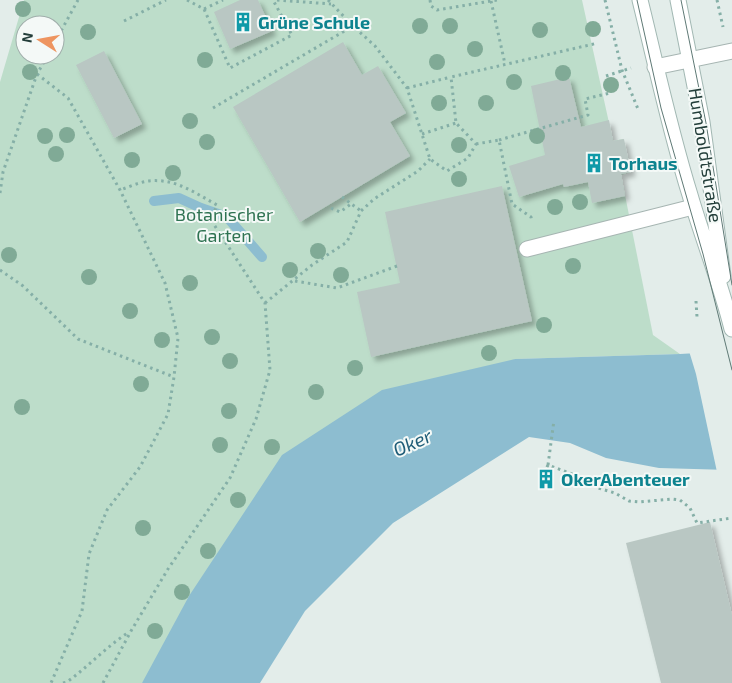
<svg xmlns="http://www.w3.org/2000/svg" width="732" height="683" viewBox="0 0 732 683" font-family="'Exo 2',sans-serif">
<style>
.green{fill:#bdddca;fill-rule:evenodd}
.water{fill:#8dbdd0}
.pier{fill:#e3edea}
.lines{fill:none;stroke-linecap:round;stroke-linejoin:round}
.stream{stroke:#8dbdd0;stroke-width:10}
.building{fill:#b9c7c3;filter:url(#shadow)}
.lane-casing{stroke:#a6b5b2;stroke-width:17}
.secondary-casing{stroke:#a2b8b3;stroke-width:17}
.path{stroke:#85afa7;stroke-width:3;stroke-dasharray:2.5 4;stroke-linecap:butt}
.lane{stroke:#fff;stroke-width:15}
.secondary{stroke:#fff;stroke-width:15}
.tram{stroke:#5e7975;stroke-width:1}
.tree{fill:#80aa96}
.labels{text-anchor:middle;dominant-baseline:central;stroke-width:4;stroke-linejoin:round;paint-order:stroke}
.culture-label{font-size:18px;font-weight:bold;fill:#0d838f;stroke:#f4f9f7;text-anchor:start}
.street-label{font-size:18px;fill:#233e3a;stroke:#f4f9f7}
.park-label{font-size:18px;fill:#2f7352;stroke:#f4f9f7}
.water-label{font-size:19px;font-style:italic;fill:#1f5d78;stroke:#f4f9f7}
</style>
<defs>
<filter id="shadow"><feDropShadow dx="4.5" dy="4.5" stdDeviation="2.5" flood-color="#0004"/></filter>
</defs>
<rect width="100%" height="100%" fill="#e3edea"/>
<path class="green" d="M 24,0 L 582,0 L 613,141 L 623,139 L 631,172 L 621,175 L 653,335 L 680,354 L 515,359 L 142,683 L 0,683 L 0,82 ZM 25,25 L 55,25 L 55,55 L 25,55 Z"/>
<path class="water" d="M 732,351 L 729,470 L 659,468 L 606,458 L 570,443 L 529,437 L 393,523 L 305,611 L 260,683 L 142,683 L 189,596 L 282,455 L 382,390 L 515,359 L 680,354 Z"/>
<path class="pier" d="M 732,348 L 732,472 L 717,472 L 696,374 L 689,351 Z"/>
<g class="lines">
<path class="stream" d="M 154,201 L 179,198 L 201,208 L 227,217 L 262,257"/>
</g>
<path class="building" d="M 240,0 L 258,0 L 272,31 L 230,49 L 214,12 Z
M 343,42 L 362,75 L 378,66 L 406,113 L 390,122 L 410,156 L 300,222 L 233,107 Z
M 104,51 L 142,124 L 114,138 L 76,65 Z
M 569,77 L 581,127 L 609,120 L 613,141 L 624,139 L 631,172 L 621,174 L 625,196 L 592,203 L 588,182 L 564,187 L 563,184 L 519,197 L 509,166 L 545,155 L 531,86 Z
M 502,186 L 532,321 L 371,357 L 357,292 L 400,283 L 385,212 Z
M 710,522 L 732,615 L 732,683 L 661,683 L 626,543 Z"/>
<g class="lines">
<defs>
<path id="lane" d="M 655,67 L 732,51
M 527,249 L 693,207"/>
<path id="secondary" d="M 640,0 C 656,65 670,131 690,195 C 703,240 721,284 732,329
M 678,0 L 702,122 L 723,276"/>
</defs>
<use href="#lane" class="lane-casing"/>
<use href="#secondary" class="secondary-casing"/>
<path class="path" d="M 187,0 L 204,9 L 230,68 L 292,35 L 273,0
M 277,0 L 331,4
M 328,0 L 353,26 L 375,46 L 407,88 L 430,159 L 447,171 L 468,158 L 476,144 L 456,123 L 451,77 L 598,43
M 430,0 L 431,6 L 437,10 L 497,0
M 605,0 L 622,70 L 638,109
M 717,0 L 723,27
M 491,1 L 505,64
M 204,9 L 223,0
M 124,21 L 166,0
M 55,42 L 78,0
M 37,74 L 68,98 L 120,190 L 165,283 L 178,338 L 174,377 L 168,414 L 140,467 L 107,510 L 89,554 L 82,611 L 51,683
M 606,76 L 631,68
M 407,88 L 451,77
M 213,108 L 353,26
M 422,134 L 456,123
M 499,140 L 588,115 L 585,99 L 610,93
M 476,144 L 499,140 L 512,204 L 531,217 L 532,222
M 0,193 L 3,172 L 37,74 L 48,55
M 342,197 L 361,211
M 331,208 L 340,212 L 351,204
M 0,270 L 23,286 L 78,339 L 174,377
M 295,281 L 337,288 L 397,266
M 696,301 L 697,317
M 265,303 L 312,265 L 347,242 L 361,211 L 374,199 L 418,171 L 430,159
M 548,465 L 554,420
M 544,473 L 548,465 L 583,478 L 598,488 L 615,493 L 629,501 L 639,502 L 672,499 L 680,500 L 690,508 L 697,523 L 732,518
M 63,683 L 67,682 C 89,666 106,647 129,632
M 103,683 L 131,631 L 168,569 L 230,478 L 256,419 L 270,370 L 265,303 L 211,220 L 217,205 C 195,193 175,178 149,181 C 139,182 129,187 120,190"/>
<use href="#lane" class="lane"/>
<use href="#secondary" class="secondary"/>
<path class="tram" d="M 637,0 L 661,108 L 703,254 L 732,370
M 681,0 L 706,123 L 732,285"/>
</g>
<g class="tree">
<circle cx="23" cy="9" r="8"/>
<circle cx="420" cy="26" r="8"/>
<circle cx="450" cy="26" r="8"/>
<circle cx="593" cy="29" r="8"/>
<circle cx="540" cy="30" r="8"/>
<circle cx="88" cy="32" r="8"/>
<circle cx="475" cy="49" r="8"/>
<circle cx="205" cy="60" r="8"/>
<circle cx="437" cy="62" r="8"/>
<circle cx="30" cy="72" r="8"/>
<circle cx="563" cy="73" r="8"/>
<circle cx="514" cy="82" r="8"/>
<circle cx="611" cy="85" r="8"/>
<circle cx="439" cy="103" r="8"/>
<circle cx="486" cy="103" r="8"/>
<circle cx="190" cy="121" r="8"/>
<circle cx="67" cy="135" r="8"/>
<circle cx="45" cy="136" r="8"/>
<circle cx="537" cy="136" r="8"/>
<circle cx="207" cy="142" r="8"/>
<circle cx="459" cy="145" r="8"/>
<circle cx="56" cy="154" r="8"/>
<circle cx="132" cy="160" r="8"/>
<circle cx="173" cy="173" r="8"/>
<circle cx="459" cy="179" r="8"/>
<circle cx="580" cy="202" r="8"/>
<circle cx="555" cy="207" r="8"/>
<circle cx="318" cy="251" r="8"/>
<circle cx="9" cy="255" r="8"/>
<circle cx="573" cy="266" r="8"/>
<circle cx="290" cy="270" r="8"/>
<circle cx="341" cy="275" r="8"/>
<circle cx="89" cy="277" r="8"/>
<circle cx="190" cy="283" r="8"/>
<circle cx="130" cy="311" r="8"/>
<circle cx="544" cy="325" r="8"/>
<circle cx="212" cy="337" r="8"/>
<circle cx="162" cy="340" r="8"/>
<circle cx="489" cy="353" r="8"/>
<circle cx="230" cy="361" r="8"/>
<circle cx="355" cy="368" r="8"/>
<circle cx="141" cy="384" r="8"/>
<circle cx="316" cy="392" r="8"/>
<circle cx="22" cy="407" r="8"/>
<circle cx="229" cy="411" r="8"/>
<circle cx="220" cy="445" r="8"/>
<circle cx="272" cy="447" r="8"/>
<circle cx="238" cy="500" r="8"/>
<circle cx="143" cy="528" r="8"/>
<circle cx="208" cy="551" r="8"/>
<circle cx="182" cy="592" r="8"/>
<circle cx="155" cy="631" r="8"/>
</g>
<defs>
<symbol id="building-bare" viewBox="-9 -9 18 18"><path d="M-4-6H4V6H1V3H-1V6H-4ZM-2.5-4.3h1.7v1.8h-1.7ZM.8-4.3h1.7v1.8H.8ZM-2.5-1h1.7V.8h-1.7ZM.8-1h1.7V.8H.8Z" fill="#0f9aa8" stroke="#f4f9f7" stroke-width="2.5" paint-order="stroke"/></symbol>
</defs>
<g fill-rule="evenodd">
<use href="#building-bare" x="229" y="8" width="28" height="28"/>
<use href="#building-bare" x="580" y="149" width="28" height="28"/>
<use href="#building-bare" x="532" y="465" width="28" height="28"/>
</g>
<g class="labels">
<g class="culture-label">
<text x="258" y="22">Grüne Schule</text>
<text x="609" y="163">Torhaus</text>
<text x="561" y="479">OkerAbenteuer</text>
</g>
<g class="street-label">
<text transform="translate(706 155) rotate(81)">Humboldtstraße</text>
</g>
<g class="park-label">
<text x="224" y="214">Botanischer<tspan x="224" dy="21">Garten</tspan></text>
</g>
<g class="water-label">
<text transform="translate(412 442) rotate(-24)">Oker</text>
</g>
</g>
<g transform="translate(40 40) rotate(281)"><circle r="24" fill="#f4f9f7" stroke="#a0aeab"/>
<path d="M0-4L9 19L0 12L-9 19Z" fill="#ee9560"/>
<text y="-8" font-size="14" font-weight="bold" text-anchor="middle" fill="#233e3a">N</text>
</g>
</svg>
